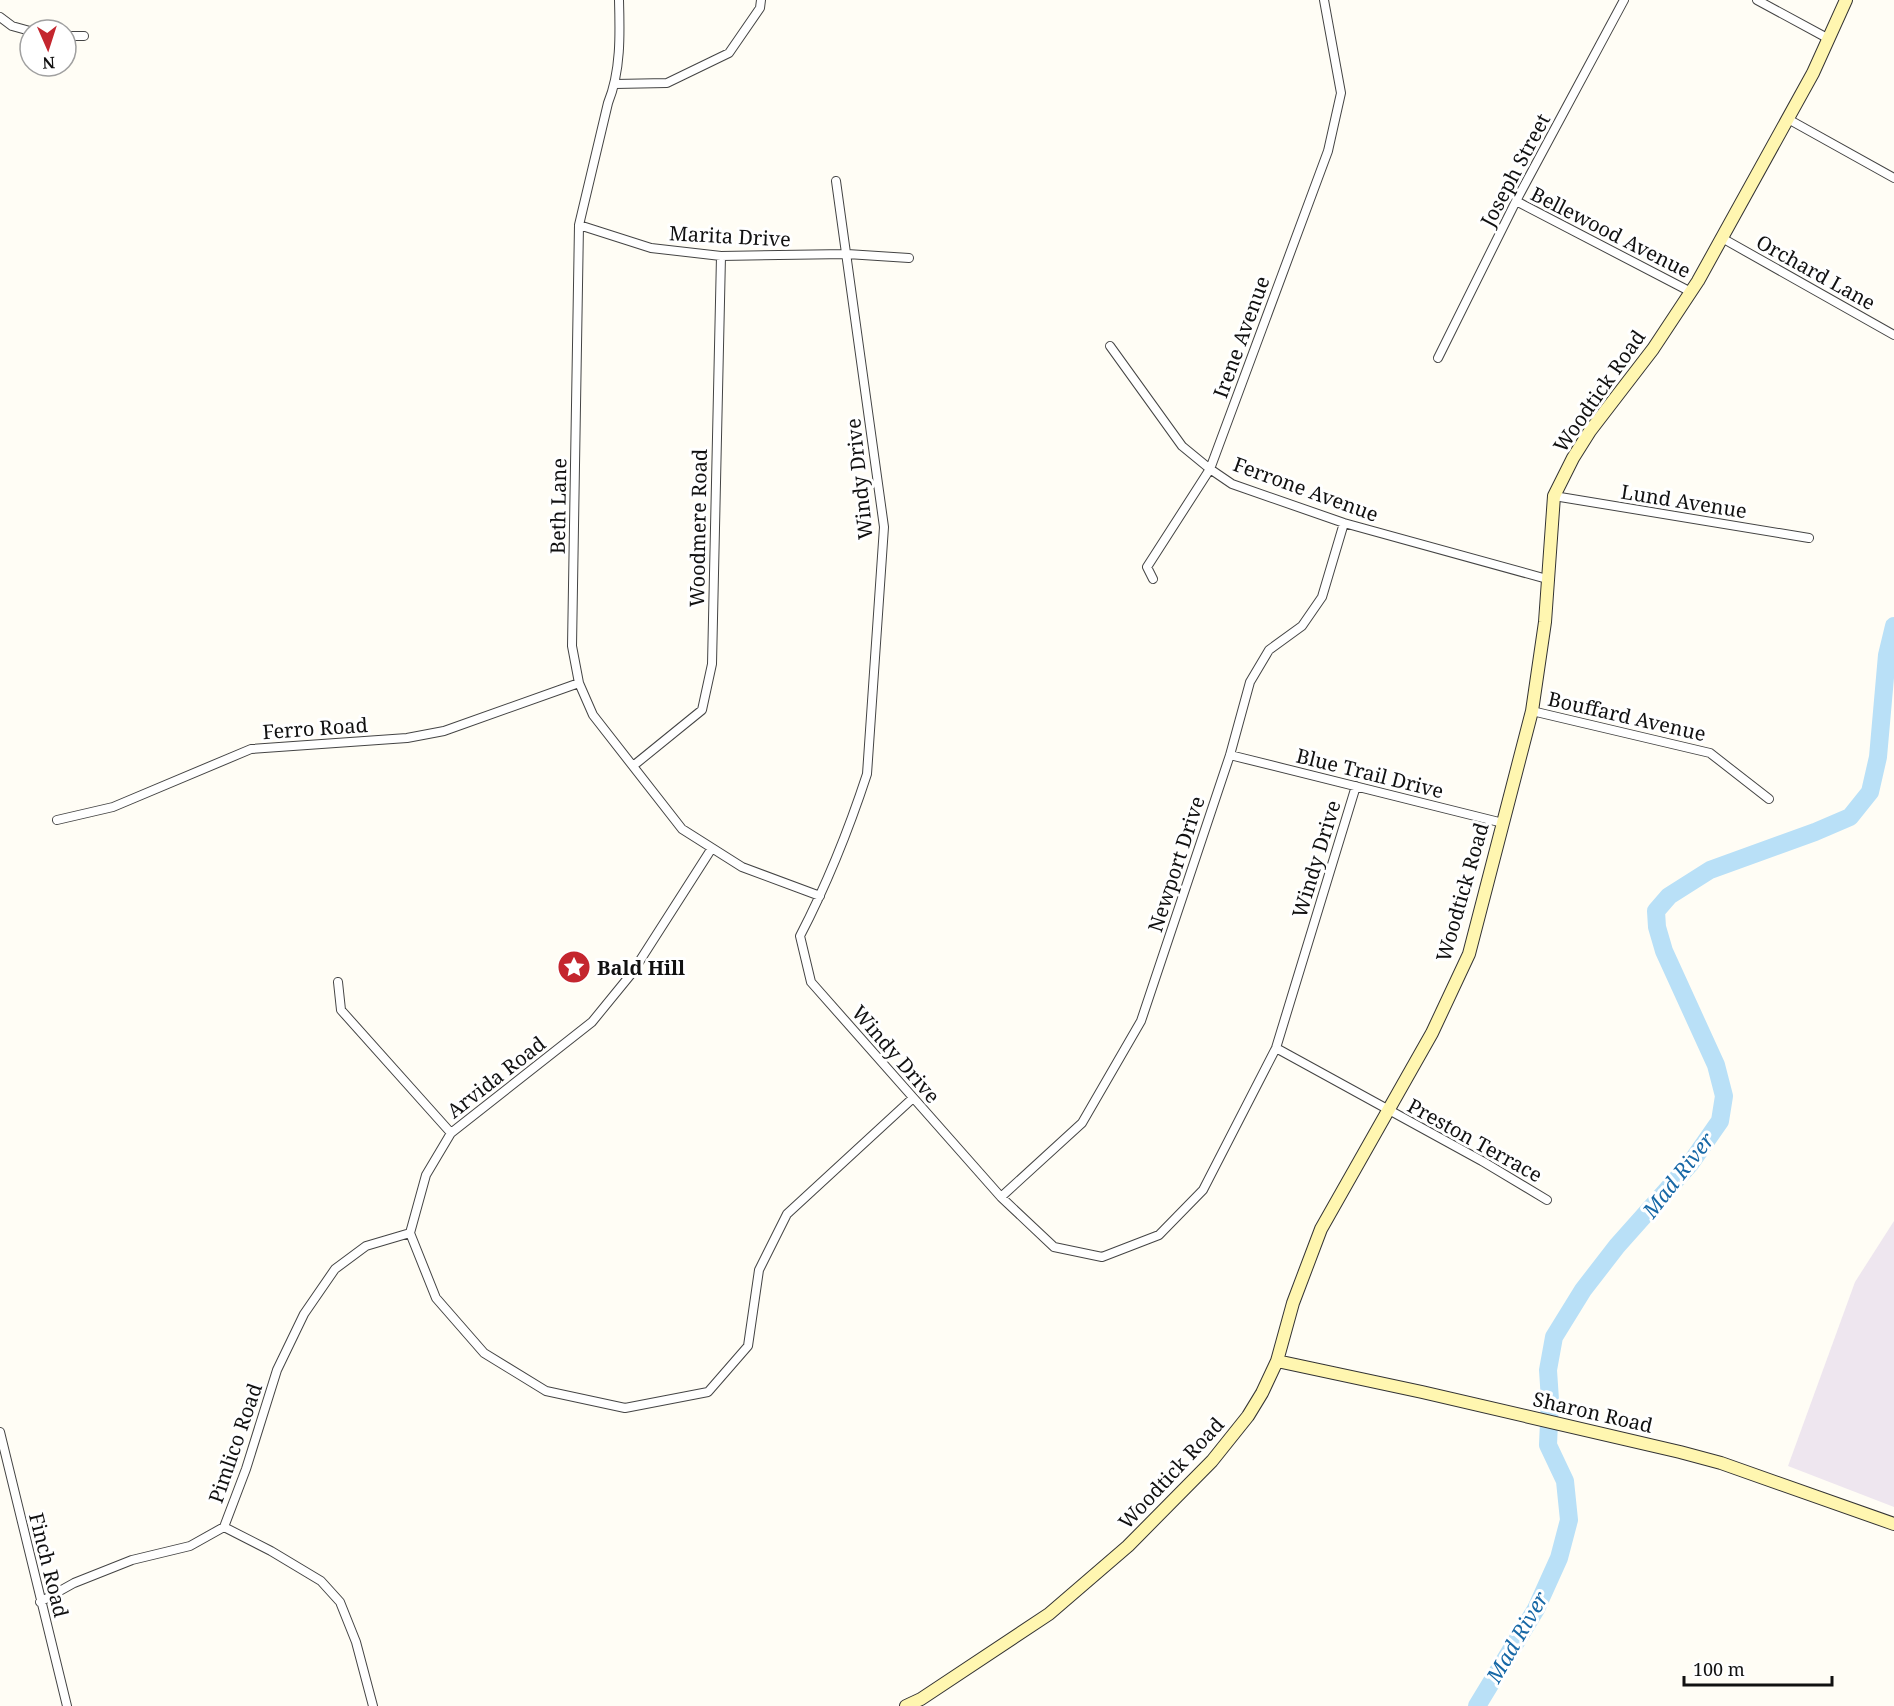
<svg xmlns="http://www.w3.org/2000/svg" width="1894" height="1706" viewBox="0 0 1894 1706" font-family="'Noto Serif',serif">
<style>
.industrial{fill:#eee6ef}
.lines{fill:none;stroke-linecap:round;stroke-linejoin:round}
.river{stroke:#b9e0f7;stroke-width:18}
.street-casing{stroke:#444;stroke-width:10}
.secondary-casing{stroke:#333;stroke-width:14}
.street{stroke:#fff;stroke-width:8}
.secondary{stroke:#fff6b0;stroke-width:12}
.labels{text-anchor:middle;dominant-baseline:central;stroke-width:6;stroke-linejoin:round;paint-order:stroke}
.street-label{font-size:20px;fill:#111;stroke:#fff}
.poi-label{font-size:20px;font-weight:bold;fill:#111;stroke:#fff;text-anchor:start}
.water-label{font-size:21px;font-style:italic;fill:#1768a6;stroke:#fff}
</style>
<rect width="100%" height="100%" fill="#fffdf5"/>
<path class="industrial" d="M 1894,1221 L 1894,1507 L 1788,1466 L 1855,1282 Z"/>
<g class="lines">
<path class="river" d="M 1477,1706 L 1536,1609 L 1559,1558 L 1569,1520 L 1565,1481 L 1548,1445 L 1550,1400 L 1548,1370 L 1554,1337 L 1583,1290 L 1617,1246 L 1690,1164 L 1720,1121 L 1724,1096 L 1716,1065 L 1664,951 L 1657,927 L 1656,911 L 1669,896 L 1710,870 L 1815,832 L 1850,817 L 1870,792 L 1878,757 L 1887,655 L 1894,626"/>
<defs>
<path id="street" d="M 619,0 C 620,34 621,71 608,103 L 579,225 L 572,646 L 579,683 L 593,715 L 682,829 L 742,867 L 820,896
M 1757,0 L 1829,39
M 0,17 L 12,26 L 30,31
M 66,36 L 84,36
M 615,84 L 667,83 L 729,53 L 760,8 L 761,0
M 1788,119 L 1894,178
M 836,181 L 884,527 L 867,774 C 849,829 827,884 800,936 L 811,982 L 1001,1197 L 1054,1247 L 1102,1257 L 1159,1235 L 1203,1190 L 1276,1048 L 1356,786
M 1516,201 L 1691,292
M 579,225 L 651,248 L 721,256 L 847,254 L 909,258
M 1722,238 L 1894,335
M 1110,346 L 1182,446 L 1210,469 L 1232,484 L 1344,523 L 1547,579
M 1438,358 L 1516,201 L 1624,0
M 1554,496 L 1809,538
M 1153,579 L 1147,567 L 1210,469 L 1328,151 L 1341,93 L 1324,0
M 1532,711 L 1710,753 L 1769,799
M 1230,755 L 1503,823
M 633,766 L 702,710 L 712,664 L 721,256
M 57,820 L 113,807 L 251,749 L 407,738 L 444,731 L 579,683
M 712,848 L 632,973 L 592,1022 L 451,1133 L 426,1175 L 410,1233 L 436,1298 L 484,1353 L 546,1391 L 625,1408 L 708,1392 L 748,1346 L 759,1270 L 787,1214 L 913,1098
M 338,982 L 341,1010 L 451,1133
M 1276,1048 L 1482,1161 L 1547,1200
M 1001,1197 L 1082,1123 L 1141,1021 L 1230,755 L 1250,682 L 1269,650 L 1302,626 L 1322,597 L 1344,523
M 0,1432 L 67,1706
M 224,1527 L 271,1551 L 321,1581 L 340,1602 L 356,1642 L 373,1706
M 40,1602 L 74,1583 L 132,1560 L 190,1546 L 224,1527 L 246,1469 L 277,1370 L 304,1314 L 335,1269 L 366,1246 L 410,1233"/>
<path id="secondary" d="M 1277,1361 L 1422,1392 L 1680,1452 L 1721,1463 L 1894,1524
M 906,1706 L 921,1699 L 1049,1614 L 1128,1546 L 1212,1461 L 1248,1416 L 1262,1393 L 1277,1361 L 1293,1303 L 1321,1229 L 1432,1033 L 1469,954 L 1532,711 L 1545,622 L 1554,496 L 1573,458 L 1590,431 L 1653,349 L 1698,281 L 1813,73 L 1846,0"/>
</defs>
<use href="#street" class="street-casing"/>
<use href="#secondary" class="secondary-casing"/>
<use href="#street" class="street"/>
<use href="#secondary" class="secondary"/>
</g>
<defs>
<symbol id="sight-disc" viewBox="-11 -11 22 22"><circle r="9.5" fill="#c4262e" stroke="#fff"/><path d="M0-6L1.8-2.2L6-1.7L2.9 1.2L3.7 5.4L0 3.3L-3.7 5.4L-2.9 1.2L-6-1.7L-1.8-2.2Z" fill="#fff"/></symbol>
</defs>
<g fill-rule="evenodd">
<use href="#sight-disc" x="555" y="948" width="38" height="38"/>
</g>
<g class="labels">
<g class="street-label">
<text transform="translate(1515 170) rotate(-62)">Joseph Street</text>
<text transform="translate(1611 232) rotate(27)">Bellewood Avenue</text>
<text transform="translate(730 236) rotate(3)">Marita Drive</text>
<text transform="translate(1816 272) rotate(29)">Orchard Lane</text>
<text transform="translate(1241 337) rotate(-70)">Irene Avenue</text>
<text transform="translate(1599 391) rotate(-55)">Woodtick Road</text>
<text transform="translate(859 479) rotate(-96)">Windy Drive</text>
<text transform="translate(1306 489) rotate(20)">Ferrone Avenue</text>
<text transform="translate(1684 501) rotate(9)">Lund Avenue</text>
<text transform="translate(558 506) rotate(-89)">Beth Lane</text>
<text transform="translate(698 528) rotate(-89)">Woodmere Road</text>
<text transform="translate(1627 716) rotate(13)">Bouffard Avenue</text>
<text transform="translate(315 728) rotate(-4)">Ferro Road</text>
<text transform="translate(1370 773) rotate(14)">Blue Trail Drive</text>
<text transform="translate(1316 859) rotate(-73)">Windy Drive</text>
<text transform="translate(1176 864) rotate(-72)">Newport Drive</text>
<text transform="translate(1462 892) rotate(-74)">Woodtick Road</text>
<text transform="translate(896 1054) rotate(49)">Windy Drive</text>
<text transform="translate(496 1077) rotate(-38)">Arvida Road</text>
<text transform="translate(1475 1140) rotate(29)">Preston Terrace</text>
<text transform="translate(1593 1412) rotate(13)">Sharon Road</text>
<text transform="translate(235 1443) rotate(-71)">Pimlico Road</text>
<text transform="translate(1171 1473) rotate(-47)">Woodtick Road</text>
<text transform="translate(49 1565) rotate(76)">Finch Road</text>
</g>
<g class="poi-label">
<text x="597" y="967">Bald Hill</text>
</g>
<g class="water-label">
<text transform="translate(1678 1175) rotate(-52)">Mad River</text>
<text transform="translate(1517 1637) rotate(-60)">Mad River</text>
</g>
</g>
<g transform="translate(48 48) rotate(177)"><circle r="28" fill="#ffffff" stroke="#a0a0a0" stroke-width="1.5"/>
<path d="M0-4.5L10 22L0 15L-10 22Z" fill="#c4262e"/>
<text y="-9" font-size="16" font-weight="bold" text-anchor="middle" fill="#111111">N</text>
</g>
<path d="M1684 1676v9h148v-9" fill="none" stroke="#111111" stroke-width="3"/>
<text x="1693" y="1676" font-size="18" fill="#111111" stroke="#ffffff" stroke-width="4.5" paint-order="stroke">100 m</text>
</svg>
